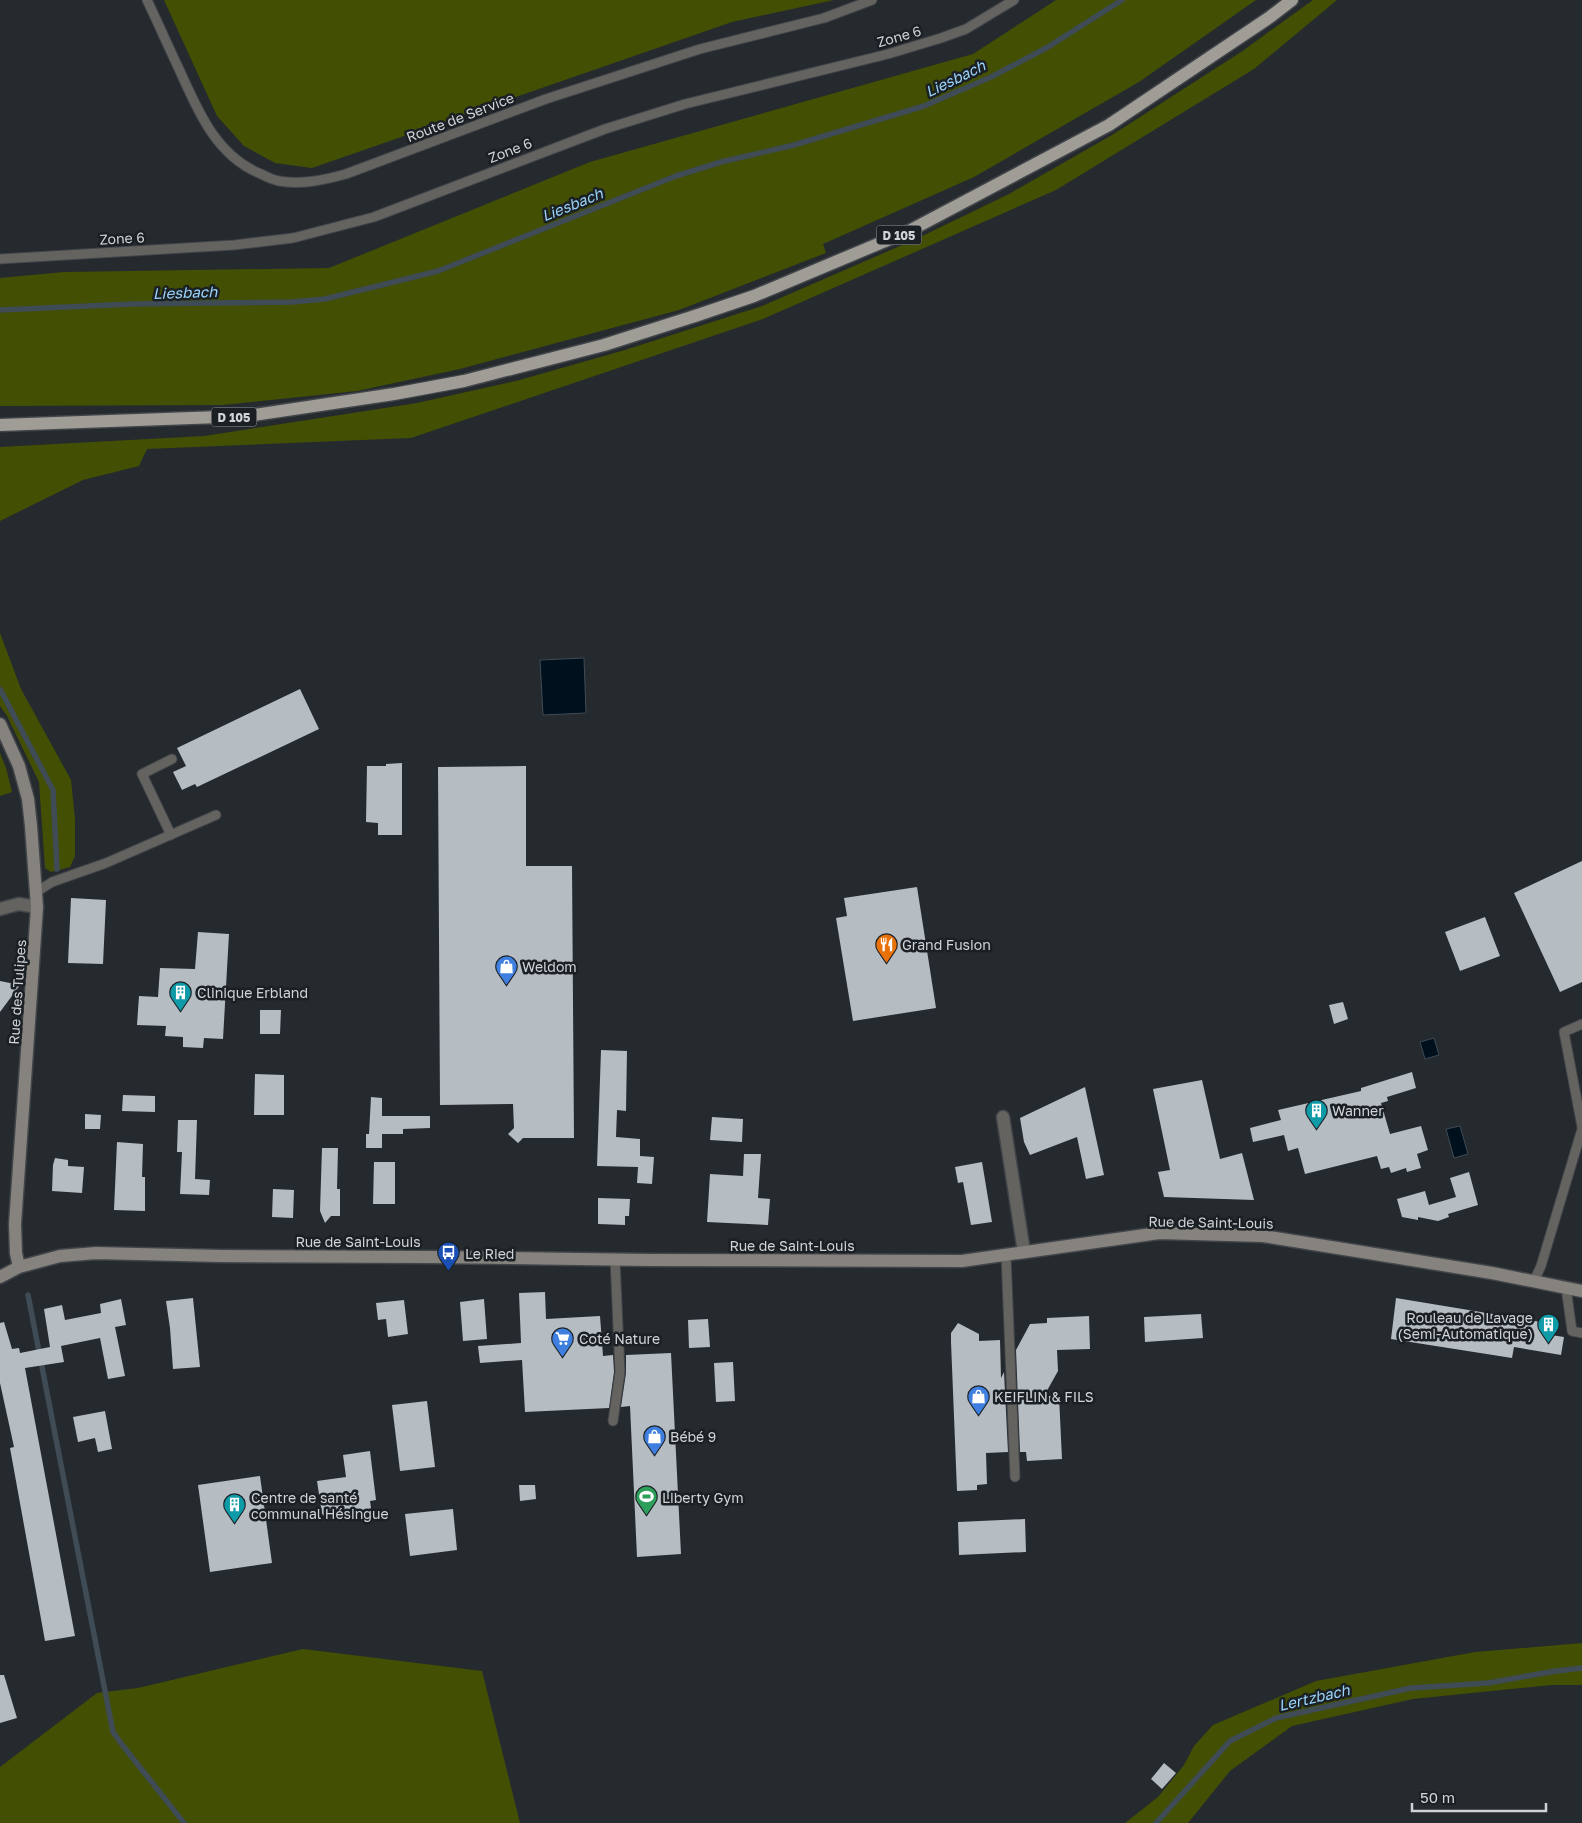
<svg xmlns="http://www.w3.org/2000/svg" width="1582" height="1823" viewBox="0 0 1582 1823" font-family="'Golos Text',sans-serif">
<style>
.green{fill:#434f02}
.water{fill:#00101d;stroke:#3f4b55}
.lines{fill:none;stroke-linecap:round;stroke-linejoin:round}
.stream{stroke:#3f4b55;stroke-width:5.5}
.building{fill:#b5bcc2}
.lane-casing{stroke:#41454a;stroke-width:11}
.street-casing{stroke:#41454a;stroke-width:15}
.secondary-casing{stroke:#41454a;stroke-width:15}
.primary-casing{stroke:#41454a;stroke-width:15}
.lane{stroke:#656360;stroke-width:9}
.street{stroke:#656360;stroke-width:12}
.secondary{stroke:#86837e;stroke-width:12}
.primary{stroke:#a09c96;stroke-width:12}
.labels{text-anchor:middle;dominant-baseline:central;stroke-width:5;stroke-linejoin:round;paint-order:stroke}
.shield{fill:#1b2025;stroke:#9a9ea2;stroke-width:1}
.shield-label{font-size:12px;font-weight:bold;fill:#d1d4d7}
.street-label{font-size:14px;fill:#d1d4d7;stroke:#1b2025}
.poi-label{font-size:14px;fill:#d1d4d7;stroke:#1b2025;text-anchor:start}
.water-label{font-size:15px;font-style:italic;fill:#9ad4fa;stroke:#1b2025}
</style>
<rect width="100%" height="100%" fill="#252a2f"/>
<path class="green" d="M 164,0 L 834,0 L 732,22 L 312,168 L 275,163 L 244,146 L 217,116 Z
M 1056,0 L 1256,0 L 1139,82 L 974,177 L 823,244 L 826,253 L 679,310 L 460,369 L 357,391 L 223,405 L 0,406 L 0,278 L 64,272 L 329,268 L 590,162 L 973,54 Z
M 1313,0 L 1337,0 L 1254,69 L 1056,190 L 763,319 L 411,438 L 147,449 L 139,466 L 83,480 L 0,521 L 0,447 L 204,436 L 417,403 L 516,381 L 625,350 L 762,306 L 916,239 L 1009,194 L 1112,135 L 1241,52 Z
M 0,633 L 21,689 L 71,780 L 75,819 L 75,856 L 70,867 L 51,872 L 45,868 L 39,782 L 7,716 L 0,706 Z
M 0,753 L 6,768 L 12,792 L 0,796 Z
M 1582,1643 L 1582,1685 L 1552,1685 L 1413,1699 L 1292,1726 L 1230,1771 L 1188,1823 L 1125,1823 L 1158,1797 L 1184,1765 L 1194,1746 L 1213,1725 L 1316,1681 L 1475,1652 Z
M 303,1649 L 482,1671 L 520,1823 L 0,1823 L 0,1767 L 97,1693 L 138,1688 Z"/>
<path class="water" d="M 584,658 L 586,713 L 543,715 L 540,660 Z
M 1434,1038 L 1439,1055 L 1425,1059 L 1420,1042 Z
M 1460,1126 L 1468,1154 L 1454,1158 L 1446,1129 Z"/>
<g class="lines">
<path class="stream" d="M 0,310 L 132,304 L 292,302 L 325,299 L 438,271 L 676,176 L 721,162 L 794,145 L 924,106 L 991,77 L 1048,47 L 1122,0
M 0,689 L 53,790 L 57,869
M 28,1295 L 113,1732 L 120,1742 L 184,1823
M 1156,1823 L 1230,1741 L 1276,1718 L 1411,1688 L 1488,1683 L 1556,1671 L 1582,1668"/>
</g>
<path class="building" d="M 300,689 L 319,729 L 197,787 L 195,784 L 182,790 L 173,772 L 186,766 L 177,748 Z
M 402,763 L 402,835 L 378,835 L 378,823 L 366,822 L 367,766 L 386,766 L 386,764 Z
M 526,766 L 526,866 L 572,866 L 574,1138 L 523,1138 L 518,1143 L 508,1134 L 514,1128 L 513,1104 L 440,1105 L 438,767 Z
M 1582,861 L 1582,982 L 1560,992 L 1514,893 Z
M 917,887 L 936,1008 L 853,1021 L 836,918 L 847,916 L 844,898 Z
M 71,898 L 106,900 L 103,964 L 68,963 Z
M 1485,917 L 1500,956 L 1460,971 L 1445,932 Z
M 198,932 L 229,934 L 223,1039 L 204,1038 L 203,1048 L 183,1047 L 183,1037 L 165,1036 L 166,1026 L 137,1025 L 139,996 L 158,997 L 160,968 L 195,969 Z
M 0,981 L 20,985 L 0,1012 Z
M 1343,1002 L 1348,1019 L 1334,1024 L 1329,1005 Z
M 260,1010 L 281,1010 L 280,1034 L 260,1034 Z
M 601,1050 L 627,1051 L 626,1111 L 617,1110 L 616,1137 L 640,1139 L 640,1156 L 654,1157 L 652,1184 L 637,1183 L 638,1167 L 597,1166 Z
M 1412,1072 L 1416,1088 L 1387,1097 L 1388,1101 L 1381,1103 L 1390,1134 L 1421,1126 L 1428,1150 L 1417,1154 L 1421,1168 L 1407,1172 L 1406,1168 L 1391,1173 L 1389,1167 L 1381,1169 L 1377,1156 L 1305,1174 L 1298,1148 L 1288,1151 L 1284,1135 L 1253,1142 L 1250,1128 L 1281,1120 L 1278,1110 L 1361,1091 L 1361,1088 Z
M 255,1074 L 284,1075 L 284,1115 L 254,1115 Z
M 1202,1080 L 1220,1159 L 1242,1153 L 1254,1200 L 1164,1197 L 1158,1172 L 1170,1170 L 1153,1089 Z
M 1085,1087 L 1104,1175 L 1086,1179 L 1077,1137 L 1030,1155 L 1024,1142 L 1020,1118 Z
M 123,1095 L 155,1096 L 155,1112 L 122,1111 Z
M 371,1097 L 382,1098 L 382,1116 L 430,1116 L 430,1128 L 403,1129 L 403,1134 L 382,1134 L 382,1148 L 366,1148 L 366,1134 L 369,1134 Z
M 85,1114 L 101,1115 L 100,1129 L 85,1129 Z
M 712,1117 L 743,1119 L 742,1142 L 710,1140 Z
M 178,1120 L 197,1120 L 195,1179 L 210,1180 L 209,1195 L 180,1194 L 182,1152 L 177,1152 Z
M 117,1142 L 143,1144 L 142,1177 L 145,1177 L 145,1211 L 114,1210 Z
M 322,1148 L 338,1148 L 337,1189 L 340,1189 L 340,1216 L 331,1216 L 325,1223 L 320,1211 Z
M 744,1154 L 761,1154 L 758,1198 L 770,1199 L 768,1225 L 707,1222 L 710,1174 L 743,1176 Z
M 55,1158 L 68,1160 L 68,1166 L 84,1167 L 82,1193 L 52,1191 L 53,1165 Z
M 374,1162 L 395,1162 L 395,1204 L 373,1204 Z
M 982,1162 L 992,1222 L 971,1225 L 963,1182 L 958,1183 L 955,1167 Z
M 1469,1172 L 1478,1205 L 1448,1214 L 1449,1217 L 1438,1221 L 1418,1217 L 1418,1220 L 1402,1217 L 1397,1199 L 1425,1191 L 1429,1205 L 1456,1197 L 1450,1178 Z
M 273,1189 L 294,1190 L 293,1218 L 272,1217 Z
M 598,1198 L 630,1199 L 629,1216 L 625,1216 L 625,1225 L 598,1224 Z
M 545,1292 L 546,1319 L 600,1316 L 603,1356 L 613,1355 L 614,1372 L 609,1408 L 525,1412 L 522,1360 L 480,1363 L 478,1346 L 521,1343 L 519,1293 Z
M 193,1298 L 200,1367 L 173,1369 L 170,1328 L 166,1301 Z
M 1396,1298 L 1553,1324 L 1551,1335 L 1564,1337 L 1561,1355 L 1514,1347 L 1512,1358 L 1391,1339 Z
M 121,1299 L 126,1325 L 115,1327 L 125,1376 L 108,1379 L 100,1338 L 61,1346 L 64,1362 L 25,1368 L 75,1636 L 45,1641 L 10,1448 L 14,1447 L 0,1383 L 0,1323 L 4,1322 L 12,1349 L 19,1348 L 20,1353 L 50,1347 L 44,1309 L 62,1305 L 65,1320 L 101,1313 L 100,1304 Z
M 484,1299 L 487,1339 L 463,1341 L 460,1302 Z
M 404,1300 L 408,1334 L 388,1337 L 386,1319 L 378,1320 L 376,1303 Z
M 1201,1314 L 1203,1338 L 1145,1342 L 1144,1317 Z
M 1089,1316 L 1090,1349 L 1057,1350 L 1058,1371 L 1044,1396 L 1059,1396 L 1062,1459 L 1027,1461 L 1026,1452 L 1020,1452 L 1016,1350 L 1030,1324 L 1047,1323 L 1047,1318 Z
M 708,1319 L 710,1347 L 689,1348 L 688,1320 Z
M 958,1323 L 979,1334 L 979,1341 L 1000,1340 L 1001,1378 L 1004,1372 L 1008,1452 L 986,1453 L 987,1484 L 977,1485 L 977,1490 L 957,1491 L 951,1342 L 951,1333 Z
M 671,1353 L 681,1554 L 637,1557 L 630,1406 L 621,1407 L 626,1373 L 626,1355 Z
M 733,1362 L 735,1401 L 716,1402 L 714,1363 Z
M 427,1401 L 435,1467 L 400,1471 L 392,1405 Z
M 105,1411 L 112,1449 L 98,1452 L 95,1438 L 78,1442 L 73,1417 Z
M 370,1451 L 376,1500 L 370,1501 L 371,1508 L 366,1514 L 359,1515 L 354,1511 L 340,1513 L 336,1517 L 328,1519 L 322,1514 L 317,1481 L 346,1477 L 343,1455 Z
M 260,1476 L 272,1563 L 210,1572 L 198,1485 Z
M 519,1485 L 535,1485 L 536,1499 L 520,1501 Z
M 453,1509 L 457,1550 L 410,1556 L 405,1514 Z
M 1025,1519 L 1026,1552 L 959,1555 L 958,1522 Z
M 0,1675 L 4,1675 L 17,1718 L 0,1723 Z
M 1164,1763 L 1176,1773 L 1162,1789 L 1151,1779 Z"/>
<g class="lines">
<defs>
<path id="lane" d="M 147,0 C 158,23 168,46 179,69 C 198,111 216,156 261,174 C 267,177 273,180 279,181 C 302,185 324,180 346,174 L 546,99 L 700,49 L 824,18 L 872,0
M 0,259 L 234,245 L 293,238 L 374,217 L 605,129 L 685,104 L 888,54 L 941,38 L 966,29 L 1014,0
M 171,835 L 142,774 L 172,759
M 35,893 L 52,882 L 106,863 L 216,815
M 1582,1024 L 1564,1032 L 1582,1127
M 1006,1255 L 1015,1477
M 1534,1281 L 1541,1266 L 1582,1129
M 1566,1288 L 1572,1331 L 1582,1333
M 613,1421 L 620,1372 L 615,1259"/>
<path id="street" d="M 0,909 L 19,904 L 37,907
M 1003,1117 L 1024,1252"/>
<path id="secondary" d="M 0,724 L 19,766 L 28,799 L 31,826 L 37,907 L 15,1224 L 16,1253 L 19,1267
M 0,1277 L 19,1267 L 60,1256 L 96,1253 L 221,1256 L 429,1257 L 648,1260 L 962,1261 L 1159,1233 L 1263,1236 L 1492,1273 L 1582,1291"/>
<path id="primary" d="M 0,425 L 247,416 L 394,394 L 464,381 L 604,345 L 698,315 L 754,296 L 909,231 L 1109,125 L 1270,17 L 1292,0"/>
</defs>
<use href="#lane" class="lane-casing"/>
<use href="#street" class="street-casing"/>
<use href="#secondary" class="secondary-casing"/>
<use href="#primary" class="primary-casing"/>
<use href="#lane" class="lane"/>
<use href="#street" class="street"/>
<use href="#secondary" class="secondary"/>
<use href="#primary" class="primary"/>
</g>
<defs>
<symbol id="restaurant-pin" viewBox="-11 -11 22 30"><path d="M0 17L-7.5 6A9.5 9.5 0 1 1 7.5 6Z" fill="#e8710a" stroke="#1b2025"/><path d="M-5-6h1v4h1v-4h1v4h1v-4h1v5L-1.5 .5V6h-2V.5L-5-1ZM5-6V6H3V1.5H1.5Q1.5-4 5-6Z" fill="#fff"/></symbol>
<symbol id="shop-pin" viewBox="-11 -11 22 30"><path d="M0 17L-7.5 6A9.5 9.5 0 1 1 7.5 6Z" fill="#3f7fe0" stroke="#1b2025"/><path d="M-5-2.5h2.3a2.7 3.5 0 0 1 5.4 0H5L5.5 6h-11ZM-1.5-2.5h3a1.5 2.3 0 0 0-3 0Z" fill="#fff"/></symbol>
<symbol id="building-pin" viewBox="-11 -11 22 30"><path d="M0 17L-7.5 6A9.5 9.5 0 1 1 7.5 6Z" fill="#0f9aa8" stroke="#1b2025"/><path d="M-4-6H4V6H1V3H-1V6H-4ZM-2.5-4.3h1.7v1.8h-1.7ZM.8-4.3h1.7v1.8H.8ZM-2.5-1h1.7V.8h-1.7ZM.8-1h1.7V.8H.8Z" fill="#fff"/></symbol>
<symbol id="bus-pin" viewBox="-11 -11 22 30"><path d="M0 17L-7.5 6A9.5 9.5 0 1 1 7.5 6Z" fill="#1a4fb4" stroke="#1b2025"/><path d="M-5-6H5V4H4V6H2V4H-2V6H-4V4H-5ZM-3.5-4V0h7V-4ZM-3.5 1.2v1.5H-2V1.2ZM2 1.2v1.5H3.5V1.2Z" fill="#fff"/></symbol>
<symbol id="supermarket-pin" viewBox="-11 -11 22 30"><path d="M0 17L-7.5 6A9.5 9.5 0 1 1 7.5 6Z" fill="#3f7fe0" stroke="#1b2025"/><path d="M-6-5.5h2.5l.6 2H6L4.5 2H-2.5L-4.4-4H-6ZM-1.5 3.2a1.3 1.3 0 1 0 .1 0ZM3 3.2a1.3 1.3 0 1 0 .1 0Z" fill="#fff"/></symbol>
<symbol id="stadium-pin" viewBox="-11 -11 22 30"><path d="M0 17L-7.5 6A9.5 9.5 0 1 1 7.5 6Z" fill="#2e9e5b" stroke="#1b2025"/><path d="M0-5a6.5 5 0 1 0 0 10a6.5 5 0 1 0 0-10ZM-3.5-1.8h7v3.6h-7Z" fill="#fff"/></symbol>
</defs>
<g fill-rule="evenodd">
<use href="#restaurant-pin" x="874" y="932" width="25" height="34"/>
<use href="#shop-pin" x="494" y="954" width="25" height="34"/>
<use href="#building-pin" x="168" y="980" width="25" height="34"/>
<use href="#building-pin" x="1304" y="1098" width="25" height="34"/>
<use href="#bus-pin" x="436" y="1240" width="25" height="34"/>
<use href="#building-pin" x="1536" y="1312" width="25" height="34"/>
<use href="#supermarket-pin" x="550" y="1326" width="25" height="34"/>
<use href="#shop-pin" x="966" y="1384" width="25" height="34"/>
<use href="#shop-pin" x="642" y="1424" width="25" height="34"/>
<use href="#stadium-pin" x="634" y="1484" width="25" height="34"/>
<use href="#building-pin" x="222" y="1492" width="25" height="34"/>
</g>
<g class="labels">
<g class="shield">
<rect x="876.5" y="225.5" width="45" height="19" rx="4"/>
<rect x="211.5" y="407.5" width="45" height="19" rx="4"/>
</g>
<g class="shield-label">
<text x="899" y="235">D 105</text>
<text x="234" y="417">D 105</text>
</g>
<g class="street-label">
<text transform="translate(899 36) rotate(-16)">Zone 6</text>
<text transform="translate(460 117) rotate(-21)">Route de Service</text>
<text transform="translate(510 150) rotate(-21)">Zone 6</text>
<text transform="translate(122 238) rotate(-3)">Zone 6</text>
<text transform="translate(17 992) rotate(-86)">Rue des Tulipes</text>
<text transform="translate(1211 1222) rotate(1)">Rue de Saint-Louis</text>
<text x="358" y="1241">Rue de Saint-Louis</text>
<text x="792" y="1245">Rue de Saint-Louis</text>
</g>
<g class="poi-label">
<text x="902" y="944">Grand Fusion</text>
<text x="522" y="966">Weldom</text>
<text x="197" y="992">Clinique Erbland</text>
<text x="1332" y="1110">Wanner</text>
<text x="465" y="1253">Le Ried</text>
<text x="1533" y="1317" text-anchor="end">Rouleau de Lavage<tspan x="1533" dy="16">(Semi-Automatique)</tspan></text>
<text x="579" y="1338">Coté Nature</text>
<text x="994" y="1396">KEIFLIN &amp; FILS</text>
<text x="670" y="1436">Bébé 9</text>
<text x="251" y="1497">Centre de santé<tspan x="251" dy="16">communal Hésingue</tspan></text>
<text x="662" y="1497">Liberty Gym</text>
</g>
<g class="water-label">
<text transform="translate(955 78) rotate(-26)">Liesbach</text>
<text transform="translate(572 204) rotate(-22)">Liesbach</text>
<text transform="translate(185 292) rotate(-2)">Liesbach</text>
<text transform="translate(1314 1697) rotate(-13)">Lertzbach</text>
</g>
</g>
<path d="M1412 1803v8h134v-8" fill="none" stroke="#d1d4d7" stroke-width="2.5"/>
<text x="1420" y="1803" font-size="15" fill="#d1d4d7" stroke="#1b2025" stroke-width="4" paint-order="stroke">50 m</text>
</svg>
